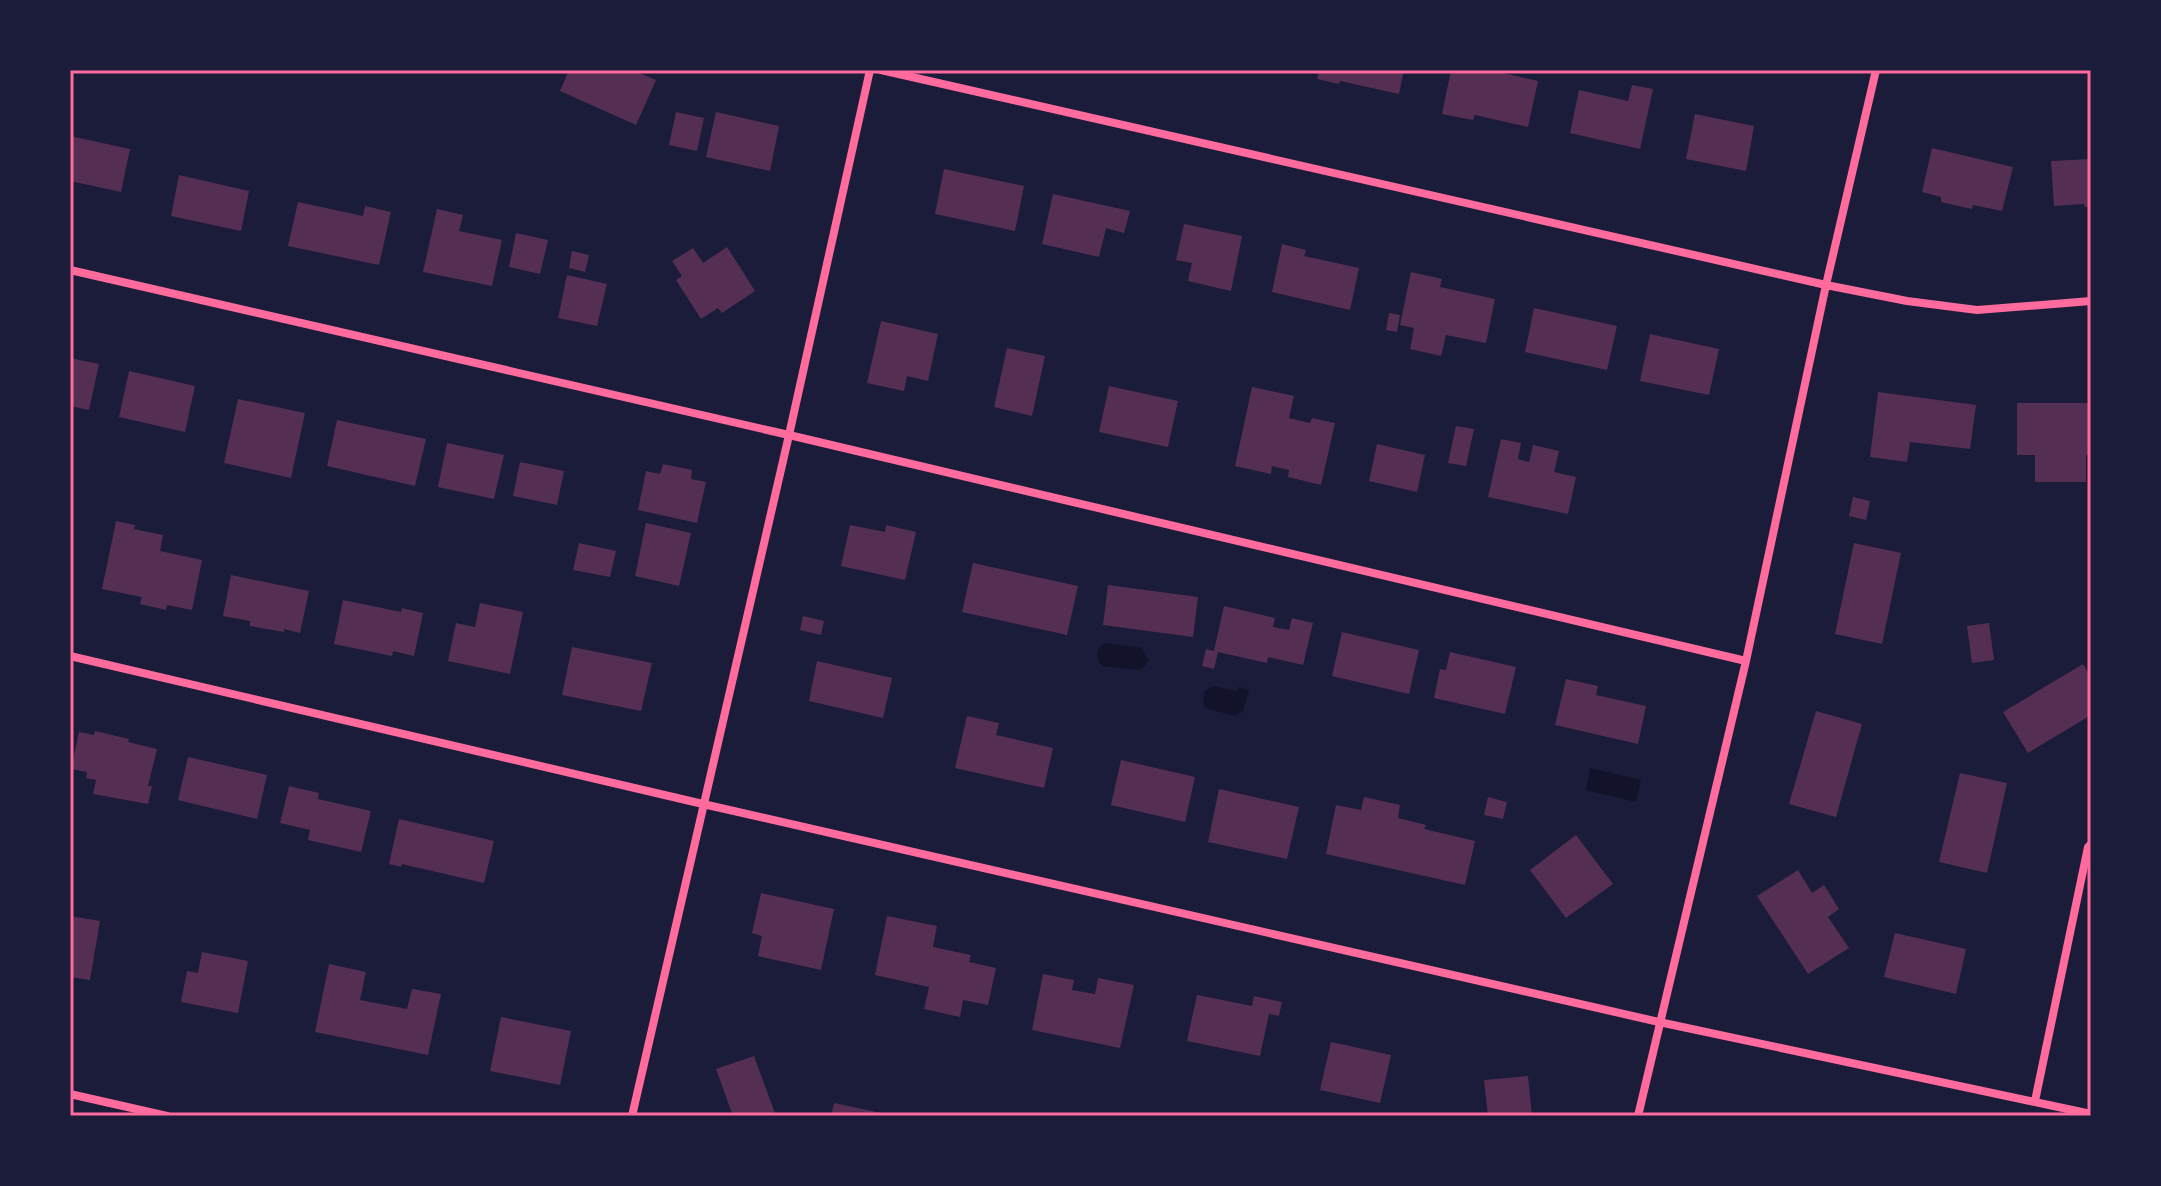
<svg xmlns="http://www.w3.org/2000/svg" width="2161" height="1186" viewBox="0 0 2161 1186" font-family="'PT Sans Narrow',sans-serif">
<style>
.water{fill:#12122b}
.building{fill:#542f53}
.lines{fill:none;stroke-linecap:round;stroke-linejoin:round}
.minor{stroke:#ff6b9d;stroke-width:8}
.neatline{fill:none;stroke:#ff6b9d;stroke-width:3}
</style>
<rect width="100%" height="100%" fill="#1b1b3a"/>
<path class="water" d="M 1105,643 L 1142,648 L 1148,660 L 1145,666 L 1140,670 L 1102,666 C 1095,657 1095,649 1105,643 Z
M 1213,686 L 1236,691 L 1238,687 L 1249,690 L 1243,710 L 1235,716 L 1205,708 L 1203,703 L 1205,691 Z
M 1590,768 L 1641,780 L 1636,802 L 1586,790 Z"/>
<path class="building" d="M 569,70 L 632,70 L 656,80 L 636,125 L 560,91 Z
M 1319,70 L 1404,70 L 1399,94 L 1340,81 L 1339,84 L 1317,79 Z
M 1451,70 L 1491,70 L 1538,81 L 1528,127 L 1475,115 L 1473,120 L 1442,114 Z
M 1632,85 L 1653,89 L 1640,149 L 1570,133 L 1579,90 L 1628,101 Z
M 676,112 L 704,118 L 697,151 L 669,145 Z
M 716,112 L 779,126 L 770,171 L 706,157 Z
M 1695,114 L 1754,126 L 1746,171 L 1686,159 Z
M 70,136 L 130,149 L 121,192 L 70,181 Z
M 1932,148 L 2013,167 L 2002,211 L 1973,205 L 1972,209 L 1941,202 L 1941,197 L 1922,192 Z
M 2091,159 L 2091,207 L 2085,207 L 2084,204 L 2054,206 L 2051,161 Z
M 944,169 L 1024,186 L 1015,231 L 935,214 Z
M 179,175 L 249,191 L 241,231 L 171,216 Z
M 1053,194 L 1130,211 L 1124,233 L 1106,228 L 1099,257 L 1042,244 Z
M 298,202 L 363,216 L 365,206 L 391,212 L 379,265 L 288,246 Z
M 437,209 L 463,215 L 459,231 L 502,240 L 492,286 L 423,272 Z
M 1184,224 L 1242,236 L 1231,291 L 1188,281 L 1192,263 L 1176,260 Z
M 516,233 L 548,240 L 540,274 L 509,267 Z
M 1282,244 L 1306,250 L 1304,256 L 1359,268 L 1350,310 L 1272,292 Z
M 727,247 L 755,291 L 722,313 L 718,308 L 701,319 L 676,280 L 682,276 L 672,261 L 693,248 L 703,263 Z
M 572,251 L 589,255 L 585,272 L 569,268 Z
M 1411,272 L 1442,279 L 1440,287 L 1495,299 L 1486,343 L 1446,335 L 1441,356 L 1410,349 L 1414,328 L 1400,325 Z
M 567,275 L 607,284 L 597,326 L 558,318 Z
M 1534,308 L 1617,326 L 1607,370 L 1525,352 Z
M 1389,313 L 1400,315 L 1397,332 L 1386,330 Z
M 881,321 L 938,334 L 928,381 L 907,376 L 904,391 L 867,383 Z
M 1650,334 L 1719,349 L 1709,395 L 1640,381 Z
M 1007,348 L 1045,356 L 1032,416 L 994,407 Z
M 70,358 L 99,364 L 89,410 L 70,406 Z
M 129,371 L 195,386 L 185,432 L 119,417 Z
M 1109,386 L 1178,401 L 1168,447 L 1099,432 Z
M 1252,387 L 1294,396 L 1289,418 L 1310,423 L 1312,418 L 1335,423 L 1321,485 L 1288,477 L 1289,470 L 1272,466 L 1271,474 L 1235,466 Z
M 1878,392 L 1976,405 L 1970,449 L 1910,442 L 1907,462 L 1870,457 Z
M 238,399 L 305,413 L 291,478 L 224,463 Z
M 2017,403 L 2091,403 L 2091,455 L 2086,455 L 2086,482 L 2035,482 L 2035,455 L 2017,455 Z
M 337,420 L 426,439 L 415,486 L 327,466 Z
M 1456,426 L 1474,429 L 1466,466 L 1448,463 Z
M 1501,439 L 1521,443 L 1518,459 L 1529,462 L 1533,445 L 1559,451 L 1554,472 L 1576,477 L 1568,514 L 1488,497 Z
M 447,443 L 504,455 L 494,499 L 438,487 Z
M 1377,444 L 1425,455 L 1417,492 L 1369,481 Z
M 520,462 L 564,471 L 557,505 L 513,496 Z
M 663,464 L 692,470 L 691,479 L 706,482 L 697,523 L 638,510 L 646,471 L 660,474 Z
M 1853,497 L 1870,501 L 1866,520 L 1849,516 Z
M 116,521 L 135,525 L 134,529 L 163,535 L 160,551 L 202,560 L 192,610 L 167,605 L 166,610 L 140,604 L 142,597 L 102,589 Z
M 646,523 L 691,533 L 679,586 L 635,576 Z
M 850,525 L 885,532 L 886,525 L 916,532 L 905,580 L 841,566 Z
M 579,543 L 616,551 L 610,577 L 573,570 Z
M 1854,543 L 1901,553 L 1882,644 L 1835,634 Z
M 973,563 L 1078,586 L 1067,635 L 962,612 Z
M 231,575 L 309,591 L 300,633 L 284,629 L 284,632 L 250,626 L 250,621 L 223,616 Z
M 1108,585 L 1198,597 L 1193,637 L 1103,625 Z
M 343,600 L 401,612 L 402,608 L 423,613 L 414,656 L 393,651 L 392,656 L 334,644 Z
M 480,603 L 523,612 L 510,674 L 448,661 L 456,623 L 475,627 Z
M 1224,606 L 1275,618 L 1273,627 L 1289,630 L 1292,618 L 1313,623 L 1303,665 L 1268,657 L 1267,663 L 1218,652 L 1214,669 L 1202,666 L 1206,649 L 1214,651 Z
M 803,616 L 824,621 L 821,635 L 800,630 Z
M 1989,623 L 1994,660 L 1972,663 L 1967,626 Z
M 1342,632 L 1419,650 L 1409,694 L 1332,676 Z
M 572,647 L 652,663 L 641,711 L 562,695 Z
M 1450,652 L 1516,667 L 1505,714 L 1434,698 L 1440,669 L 1446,670 Z
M 817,661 L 892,678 L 883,718 L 809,701 Z
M 2083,664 L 2091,677 L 2091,715 L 2028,753 L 2003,712 Z
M 1566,679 L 1598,686 L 1596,695 L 1646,706 L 1638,744 L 1555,725 Z
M 1816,711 L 1862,724 L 1836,817 L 1789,804 Z
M 967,716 L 999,723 L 996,735 L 1053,748 L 1044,788 L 955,768 Z
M 95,731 L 129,739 L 128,742 L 157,749 L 148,786 L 152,786 L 148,804 L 93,794 L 96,780 L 86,778 L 87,772 L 71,769 L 79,732 L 94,735 Z
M 188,757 L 267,775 L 257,819 L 178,800 Z
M 1121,760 L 1195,777 L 1185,822 L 1111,805 Z
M 1960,773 L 2007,783 L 1987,873 L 1939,862 Z
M 289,786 L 319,793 L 318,799 L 371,811 L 361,852 L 308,840 L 310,830 L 280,823 Z
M 1219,789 L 1299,807 L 1287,859 L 1208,842 Z
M 1364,797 L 1400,805 L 1398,818 L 1426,825 L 1424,829 L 1475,841 L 1465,885 L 1326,854 L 1336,805 L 1361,810 Z
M 1488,797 L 1507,802 L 1503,819 L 1484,815 Z
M 399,819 L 494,841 L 484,883 L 402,864 L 401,867 L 389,864 Z
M 1576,835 L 1613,884 L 1566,918 L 1530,870 Z
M 1798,870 L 1812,893 L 1824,885 L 1839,909 L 1828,917 L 1849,948 L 1808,974 L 1757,896 Z
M 761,893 L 834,909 L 821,970 L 758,956 L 762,936 L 752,933 Z
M 70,916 L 100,921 L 90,980 L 70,977 Z
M 887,916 L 937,926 L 933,947 L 971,955 L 969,962 L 996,968 L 988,1005 L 963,1000 L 960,1017 L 924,1009 L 929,987 L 875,975 Z
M 1895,933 L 1966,949 L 1956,994 L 1884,977 Z
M 202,952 L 248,961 L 238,1013 L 181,1002 L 187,971 L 198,973 Z
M 329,964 L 366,972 L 360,1000 L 407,1009 L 412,989 L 441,994 L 428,1055 L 315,1032 Z
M 1043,974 L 1074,980 L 1072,990 L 1095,994 L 1098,978 L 1134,985 L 1120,1048 L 1032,1030 Z
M 1197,995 L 1252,1006 L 1254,996 L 1282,1002 L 1279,1016 L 1269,1014 L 1260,1056 L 1187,1041 Z
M 501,1017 L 571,1031 L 560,1085 L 490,1071 Z
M 1331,1042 L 1391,1055 L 1380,1103 L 1320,1090 Z
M 754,1056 L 776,1116 L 733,1116 L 716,1069 Z
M 1528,1076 L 1532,1116 L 1488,1116 L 1484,1080 Z
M 834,1103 L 891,1115 L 891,1116 L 831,1116 Z"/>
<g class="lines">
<path class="minor" d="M 881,70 L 1826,285 L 1907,301 L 1977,310 L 2091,301
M 70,270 L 789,435 L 1746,661
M 70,656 L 703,804 L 1659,1022 L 2091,1114
M 70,1094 L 167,1116
M 2035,1101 L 2088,847 L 2091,844
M 632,1116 L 789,435 L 870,70
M 1638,1116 L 1746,661 L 1826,285 L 1876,70"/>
</g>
<rect width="2161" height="1186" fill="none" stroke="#1b1b3a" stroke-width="144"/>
<rect x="72" y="72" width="2017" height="1042" class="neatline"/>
</svg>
